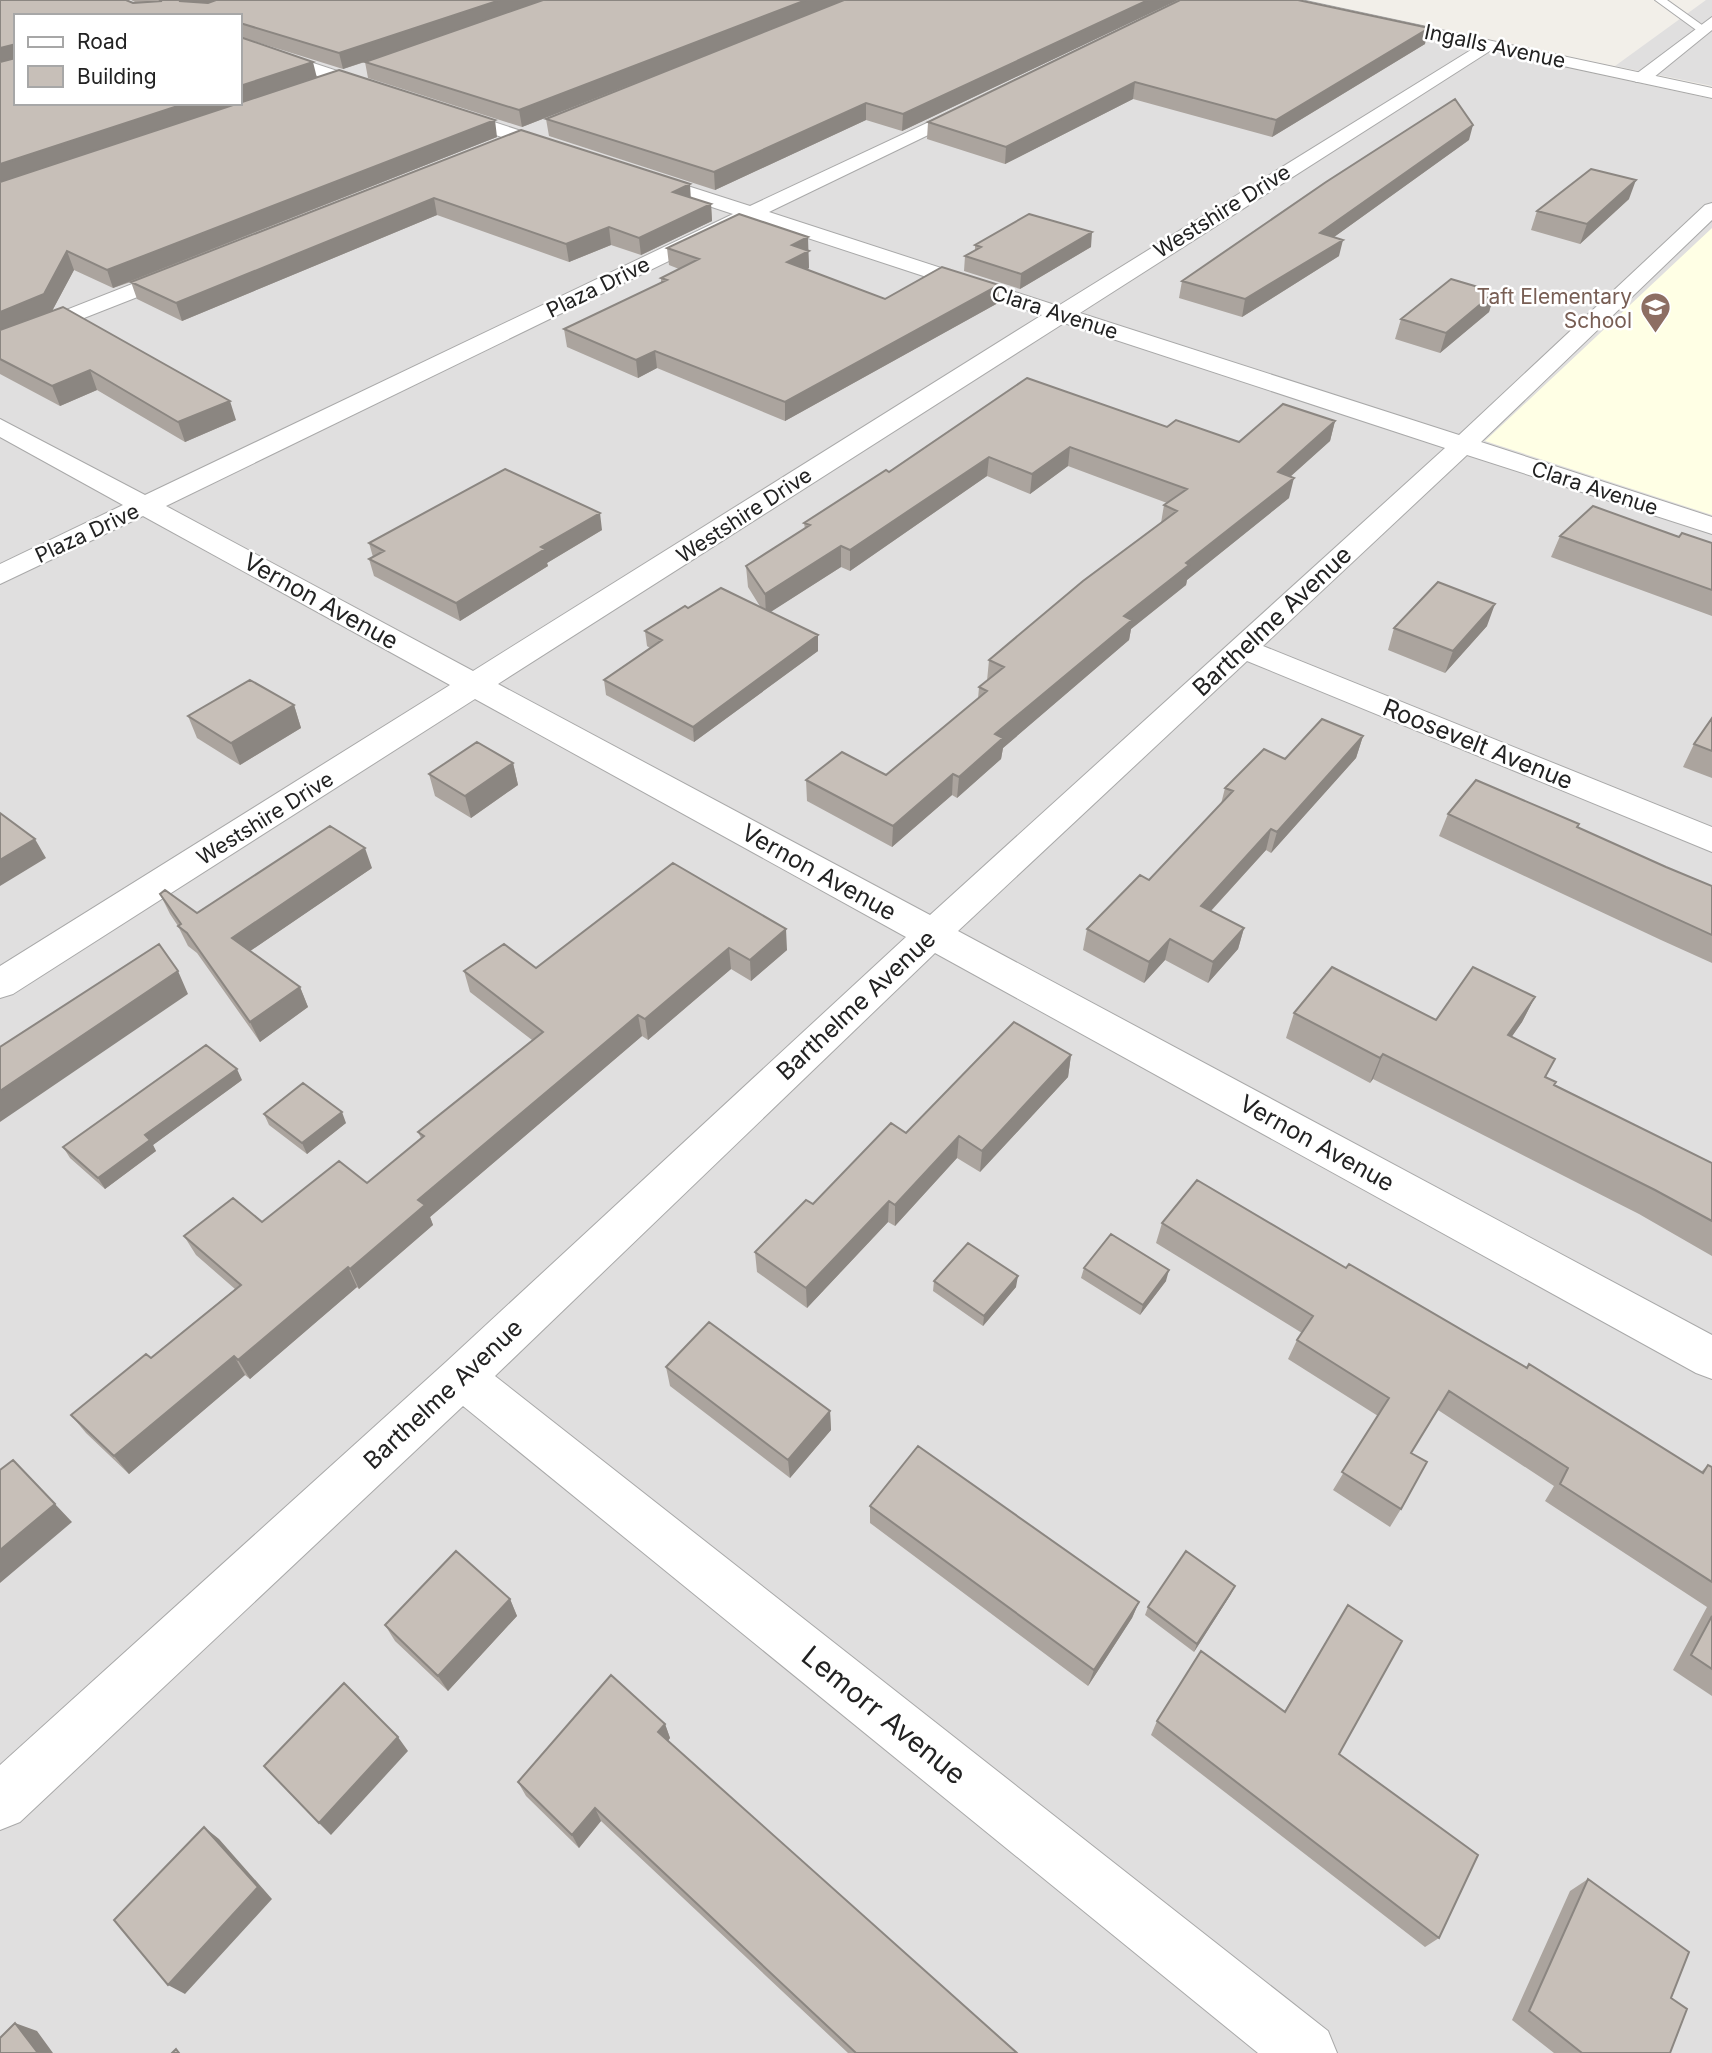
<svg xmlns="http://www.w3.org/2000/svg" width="1712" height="2053" viewBox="0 0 1712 2053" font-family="Inter,sans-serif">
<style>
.residential{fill:#e0dfdf;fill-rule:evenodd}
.education{fill:#ffffe5}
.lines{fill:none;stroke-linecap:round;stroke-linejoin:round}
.service-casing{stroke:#a9a9a9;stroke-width:2}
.minor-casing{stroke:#a9a9a9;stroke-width:2}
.tertiary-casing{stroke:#a9a9a9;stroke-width:2}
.service{fill:#fff;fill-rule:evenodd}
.minor{fill:#fff;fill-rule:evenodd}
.tertiary{fill:#fff;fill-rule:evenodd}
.wall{fill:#aba49e;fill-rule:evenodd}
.shaded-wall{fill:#8b8681}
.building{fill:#c7bfb8;stroke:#8b8681;stroke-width:2}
.labels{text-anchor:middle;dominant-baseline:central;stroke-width:5;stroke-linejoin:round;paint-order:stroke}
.far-street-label{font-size:21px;fill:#222;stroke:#fff}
.far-education-label{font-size:21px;fill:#785e54;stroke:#fff;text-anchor:end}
.street-label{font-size:24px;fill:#222;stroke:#fff}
.near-street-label{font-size:28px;fill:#222;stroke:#fff}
</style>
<rect width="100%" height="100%" fill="#f2efe9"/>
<path class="residential" d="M 0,0 L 1246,0 L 1712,99 L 1712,2053 L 0,2053 ZM 16,16 L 240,16 L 240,103 L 16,103 Z
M 1706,0 L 1712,0 L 1712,86 L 1615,66 Z"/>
<path class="education" d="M 1712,228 L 1712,515 L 1485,441 Z"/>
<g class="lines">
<defs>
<path id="service" d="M 1655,0 L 1667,0 L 1709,30 L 1699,32 Z"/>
<path id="minor" d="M 1712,17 L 1712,30 L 1648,82 L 1636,82 L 1633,78 L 1636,74 Z
M 240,39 L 383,86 L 386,90 L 377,95 L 371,94 L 240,50 Z
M 1487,40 L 1495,45 L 1493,49 L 1080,313 L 1459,435 L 1705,205 L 1712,203 L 1712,220 L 1481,442 L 1712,517 L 1712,534 L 1467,455 L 1263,646 L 1712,827 L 1712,852 L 1247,661 L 958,931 L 1712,1335 L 1712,1379 L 1696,1373 L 935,953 L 495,1376 L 1328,2031 L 1337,2053 L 1258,2053 L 463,1406 L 20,1822 L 0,1830 L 0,1765 L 446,1362 L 906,937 L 475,699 L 13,994 L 0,998 L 0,966 L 450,685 L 143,516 L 0,584 L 0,564 L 123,505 L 0,437 L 0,419 L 145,495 L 733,214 L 633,181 L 630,177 L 633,173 L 647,173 L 750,206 L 976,100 L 985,105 L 982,109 L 769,212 L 1058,306 ZM 753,220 L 1042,315 L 473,671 L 166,506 ZM 1064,323 L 1445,448 L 930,915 L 498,684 Z
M 448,107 L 567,146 L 570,150 L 567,154 L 553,154 L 441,117 L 439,113 Z
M 183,264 L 194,271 L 191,276 L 0,351 L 0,336 Z"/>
<path id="tertiary" d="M 1271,0 L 1301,0 L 1712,88 L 1712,98 L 1279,5 Z"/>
</defs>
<use href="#service" class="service-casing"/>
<use href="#minor" class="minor-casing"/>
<use href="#tertiary" class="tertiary-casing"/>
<use href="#service" class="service"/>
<use href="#minor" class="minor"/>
<use href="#tertiary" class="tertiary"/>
</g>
<path class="wall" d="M 0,0 L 133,3 L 137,3 L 131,0 L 1178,0 L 902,131 L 866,120 L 715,190 L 549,136 L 546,119 L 745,40 L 522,127 L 368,78 L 365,62 L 343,69 L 240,37 L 317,78 L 497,137 L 148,275 L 521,130 L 691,198 L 711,204 L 712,221 L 641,255 L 611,245 L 569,262 L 437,215 L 182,321 L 137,299 L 131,282 L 113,288 L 74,270 L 52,311 L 236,420 L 185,442 L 97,390 L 60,406 L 0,374 ZM 16,16 L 240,16 L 240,37 Z
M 1180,0 L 1425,44 L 1272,137 L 1133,99 L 1005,164 L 927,139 L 928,122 Z
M 1469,140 L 1334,237 L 1339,256 L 1242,317 L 1179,298 L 1182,281 Z
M 1629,199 L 1580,244 L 1531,230 L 1537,211 Z
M 975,245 L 1091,247 L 1020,289 L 964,271 L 965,256 L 975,250 Z
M 667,248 L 808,251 L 809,268 L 807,270 L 885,299 L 999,285 L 998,303 L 785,421 L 657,368 L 638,378 L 567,347 L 564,329 L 661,283 L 661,278 L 679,269 L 669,265 Z
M 1495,292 L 1489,312 L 1440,353 L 1395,339 L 1401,319 Z
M 1335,421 L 1330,441 L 1290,477 L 1289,498 L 1187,580 L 1186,585 L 1131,629 L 1129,640 L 1003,748 L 1001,759 L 957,798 L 952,795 L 892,847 L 807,801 L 806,780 L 886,775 L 978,699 L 979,687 L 987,681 L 989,660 L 1161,523 L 1164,505 L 1167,503 L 1068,466 L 1030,494 L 987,476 L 850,571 L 841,567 L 770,612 L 818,635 L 818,651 L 694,742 L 606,695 L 604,680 L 650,648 L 647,646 L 645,631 L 688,608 L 761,608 L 748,587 L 746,566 L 805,529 L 804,523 L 889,472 L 1167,427 L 1239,442 Z
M 602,530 L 547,563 L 548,566 L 460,621 L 374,576 L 369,559 L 373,557 L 369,543 Z
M 1560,536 L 1679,537 L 1712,543 L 1712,616 L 1551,557 Z
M 1487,626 L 1445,673 L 1388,650 L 1394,628 Z
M 294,705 L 301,728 L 240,765 L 197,738 L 188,716 Z
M 1712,718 L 1712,778 L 1683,767 L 1694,744 Z
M 1363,736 L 1356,758 L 1271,853 L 1266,850 L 1211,911 L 1244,928 L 1238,949 L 1208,983 L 1165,960 L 1144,983 L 1083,950 L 1087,929 L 1149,880 L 1221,804 L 1225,788 L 1285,759 Z
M 513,763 L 518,785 L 471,818 L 435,796 L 429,774 Z
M 1448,814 L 1577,827 L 1666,867 L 1712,886 L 1712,963 L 1661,940 L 1439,836 Z
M 673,863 L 787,950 L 751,981 L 731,969 L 648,1040 L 642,1036 L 430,1217 L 433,1225 L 359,1289 L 357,1287 L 250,1379 L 245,1375 L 129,1474 L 86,1433 L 71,1415 L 151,1358 L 235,1289 L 196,1255 L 184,1236 L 262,1222 L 367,1183 L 421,1138 L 418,1132 L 532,1040 L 470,992 L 464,971 L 536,968 Z
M 372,868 L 250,951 L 300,987 L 308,1007 L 260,1042 L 197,953 L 188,946 L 178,926 L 170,914 L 160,894 L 197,913 Z
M 1535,997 L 1522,1022 L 1511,1037 L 1554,1086 L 1712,1163 L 1712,1256 L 1639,1214 L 1373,1079 L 1370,1083 L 1286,1038 L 1294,1013 L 1436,1020 Z
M 1071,1055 L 1068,1077 L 980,1172 L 957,1158 L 895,1226 L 888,1222 L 807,1308 L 757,1272 L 755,1252 L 813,1204 L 906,1133 Z
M 242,1080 L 153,1145 L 156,1151 L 105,1189 L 70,1158 L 63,1147 Z
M 264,1114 L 346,1123 L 307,1154 L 269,1125 Z
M 1162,1223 L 1346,1268 L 1701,1472 L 1708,1465 L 1712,1467 L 1712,1696 L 1673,1670 L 1707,1607 L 1545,1501 L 1554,1486 L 1438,1410 L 1411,1453 L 1401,1509 L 1390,1527 L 1333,1490 L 1378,1416 L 1288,1359 L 1297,1340 L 1302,1333 L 1156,1243 Z
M 1084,1268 L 1166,1281 L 1140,1315 L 1081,1278 Z
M 934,1281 L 1016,1287 L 983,1326 L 933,1291 Z
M 666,1367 L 830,1411 L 831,1430 L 790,1478 L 670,1386 Z
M 870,1506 L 1139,1602 L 1132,1618 L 1088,1686 L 870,1523 Z
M 1231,1594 L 1194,1652 L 1145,1615 L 1148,1607 Z
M 510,1599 L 517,1616 L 448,1691 L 395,1641 L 385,1625 Z
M 1348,1605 L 1339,1754 L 1439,1938 L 1425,1947 L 1151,1735 L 1157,1721 L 1284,1712 Z
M 665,1724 L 670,1738 L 668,1741 L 1017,2053 L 848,2053 L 601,1821 L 579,1848 L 526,1796 L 518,1782 Z
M 1588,1879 L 1670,2053 L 1554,2053 L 1512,2020 L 1570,1891 Z"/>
<path class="shaded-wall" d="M 182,0 L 223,0 L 185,16 L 179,1 Z
M 500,0 L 548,0 L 343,69 L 339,53 Z
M 806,0 L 846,0 L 522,127 L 519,110 Z
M 1148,0 L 1178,0 L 902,131 L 903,114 Z
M 1429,28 L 1425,44 L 1272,137 L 1276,120 Z
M 12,45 L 16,61 L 0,65 L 0,48 Z
M 313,62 L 317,78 L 0,184 L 0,164 L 187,103 L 240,103 L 240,86 Z
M 1135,82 L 1133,99 L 1005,164 L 1006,147 Z
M 866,103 L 866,120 L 715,190 L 714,172 Z
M 495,120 L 497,137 L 113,288 L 107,270 Z
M 1473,125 L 1469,140 L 1316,250 L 1320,233 Z
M 1636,180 L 1629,199 L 1580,244 L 1587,224 Z
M 690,184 L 691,201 L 673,192 Z
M 434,198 L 437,215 L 182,321 L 176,303 Z
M 711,204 L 712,221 L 641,255 L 639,238 Z
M 609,227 L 611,245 L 569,262 L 566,244 Z
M 1092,232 L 1091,247 L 1020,289 L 1021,274 Z
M 808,237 L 809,268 L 788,279 L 787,262 L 792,245 Z
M 1343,240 L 1339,256 L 1242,317 L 1245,299 Z
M 67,251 L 74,270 L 51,313 L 0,334 L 0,312 Z
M 999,285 L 998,303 L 785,421 L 785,402 Z
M 1495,292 L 1489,312 L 1440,353 L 1446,333 Z
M 655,351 L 657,368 L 638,378 L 636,360 Z
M 90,370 L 97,390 L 60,406 L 52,386 Z
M 230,401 L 236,420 L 185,442 L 178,422 Z
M 1335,421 L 1330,441 L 1273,492 L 1278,472 Z
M 1070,447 L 1068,466 L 1030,494 L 1032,474 Z
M 989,457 L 987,476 L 850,571 L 850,550 Z
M 1294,478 L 1289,498 L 1187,580 L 1186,585 L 1131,629 L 1129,640 L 1003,748 L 1001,759 L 957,798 L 959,777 L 995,734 L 1124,616 L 1186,563 Z
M 600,513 L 602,530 L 547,563 L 548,566 L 460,621 L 456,603 L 541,547 Z
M 841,546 L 841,567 L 766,615 L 765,594 Z
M 1495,604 L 1487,626 L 1445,673 L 1453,651 Z
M 818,635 L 818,651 L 694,742 L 693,727 Z
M 294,705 L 301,728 L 240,765 L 231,743 Z
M 1363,736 L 1356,758 L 1271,853 L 1277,832 Z
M 513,763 L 518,785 L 471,818 L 465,796 Z
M 953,774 L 952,795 L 892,847 L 893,826 Z
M 1271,829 L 1266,850 L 1196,927 L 1201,906 Z
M 35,839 L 46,858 L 0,886 L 0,860 Z
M 365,848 L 372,868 L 240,958 L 232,938 Z
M 1244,928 L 1238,949 L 1208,983 L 1213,962 Z
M 786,929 L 787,950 L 751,981 L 750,960 Z
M 1170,939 L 1165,960 L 1144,983 L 1149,962 Z
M 729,948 L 731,969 L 648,1040 L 645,1019 Z
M 178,971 L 188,994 L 0,1122 L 0,1091 Z
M 300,987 L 308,1007 L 260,1042 L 250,1022 Z
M 1535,997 L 1522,1022 L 1495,1061 L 1508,1035 Z
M 638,1015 L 642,1036 L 430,1217 L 433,1225 L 359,1289 L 350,1269 L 418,1200 Z
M 1383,1054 L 1373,1079 L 1370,1083 L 1380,1058 Z
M 1071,1055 L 1068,1077 L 980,1172 L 982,1151 Z
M 237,1069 L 242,1080 L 153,1145 L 156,1151 L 105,1189 L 98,1178 L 145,1135 Z
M 342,1112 L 346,1123 L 307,1154 L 302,1143 Z
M 959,1136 L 957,1158 L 895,1226 L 895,1205 Z
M 889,1201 L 888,1222 L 807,1308 L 806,1288 Z
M 348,1267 L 357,1287 L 250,1379 L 238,1360 Z
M 1169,1270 L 1166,1281 L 1140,1315 L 1143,1305 Z
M 1018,1276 L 1016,1287 L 983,1326 L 984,1316 Z
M 234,1356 L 245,1375 L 129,1474 L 114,1456 Z
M 830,1411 L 831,1430 L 790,1478 L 788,1460 Z
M 55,1504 L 72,1522 L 0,1583 L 0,1550 Z
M 1235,1586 L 1231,1594 L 1194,1652 L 1197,1644 Z
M 510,1599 L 517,1616 L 448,1691 L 438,1676 Z
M 1139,1602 L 1132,1618 L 1088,1686 L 1094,1670 Z
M 665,1724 L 670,1738 L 663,1747 L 658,1732 Z
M 398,1737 L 408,1751 L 331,1835 L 319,1823 Z
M 595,1808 L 601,1821 L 579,1848 L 572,1835 Z
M 204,1827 L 219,1839 L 272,1899 L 185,1994 L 168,1985 Z
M 15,2023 L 37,2031 L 53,2053 L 38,2053 Z"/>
<path class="building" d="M 0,0 L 126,0 L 133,3 L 162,1 L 159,0 L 182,0 L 179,1 L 208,3 L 216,0 L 500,0 L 339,53 L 240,23 L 240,16 L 16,16 L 16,103 L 187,103 L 0,164 L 0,62 L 12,59 L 12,45 L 0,48 Z
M 543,0 L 806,0 L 519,110 L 365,62 Z
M 844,0 L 1148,0 L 903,114 L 866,103 L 714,172 L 546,119 Z
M 1180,0 L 1298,0 L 1429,28 L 1276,120 L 1135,82 L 1006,147 L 928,122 Z
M 240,37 L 313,62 L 240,86 Z
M 339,70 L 495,120 L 107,270 L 67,251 L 44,294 L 0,312 L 0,182 Z
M 1455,99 L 1473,125 L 1320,233 L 1343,240 L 1245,299 L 1182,281 L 1326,182 Z
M 521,130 L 690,184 L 673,192 L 711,204 L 639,238 L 609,227 L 566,244 L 434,198 L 176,303 L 131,282 Z
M 1591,169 L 1636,180 L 1587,224 L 1537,211 Z
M 739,214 L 808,237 L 792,245 L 809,251 L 787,262 L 885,299 L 942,267 L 999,285 L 785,402 L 655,351 L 636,360 L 564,329 L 667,280 L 661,278 L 699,259 L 667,248 Z
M 1029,214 L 1092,232 L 1021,274 L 965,256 L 981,247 L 975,245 Z
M 1451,279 L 1495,292 L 1446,333 L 1401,319 Z
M 63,307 L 230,401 L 178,422 L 90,370 L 52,386 L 0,359 L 0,330 Z
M 1027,378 L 1167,427 L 1176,420 L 1239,442 L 1283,404 L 1335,421 L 1278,472 L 1294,478 L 1186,563 L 1189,565 L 1124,616 L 1132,620 L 995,734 L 1003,738 L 959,777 L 953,774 L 893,826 L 806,780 L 842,752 L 886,775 L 987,691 L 979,687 L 1004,667 L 989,660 L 1083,581 L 1177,511 L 1164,505 L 1187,489 L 1070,447 L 1032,474 L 989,457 L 850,550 L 841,546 L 765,594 L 746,566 L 810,525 L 804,523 L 886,470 L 889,472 Z
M 505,469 L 600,513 L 541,547 L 545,549 L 456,603 L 369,559 L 384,551 L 369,543 Z
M 1593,506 L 1679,537 L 1682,533 L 1712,543 L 1712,590 L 1560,536 Z
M 1438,582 L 1495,604 L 1453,651 L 1394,628 Z
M 721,588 L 818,635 L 693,727 L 604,680 L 662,640 L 645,631 L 685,606 L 688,608 Z
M 250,680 L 294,705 L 231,743 L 188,716 Z
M 1712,718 L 1712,751 L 1694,744 Z
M 1322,719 L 1363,736 L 1277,832 L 1271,829 L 1201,906 L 1244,928 L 1213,962 L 1170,939 L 1149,962 L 1087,929 L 1140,875 L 1149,880 L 1233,791 L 1225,788 L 1264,749 L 1285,759 Z
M 477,742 L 513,763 L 465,796 L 429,774 Z
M 1476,780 L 1579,824 L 1577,827 L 1666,867 L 1712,886 L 1712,935 L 1448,814 Z
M 0,813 L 35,839 L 0,860 Z
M 330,826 L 365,848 L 232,938 L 300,987 L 250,1022 L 187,933 L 178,926 L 181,924 L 160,894 L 165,890 L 197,913 Z
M 673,863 L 786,929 L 750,960 L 729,948 L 645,1019 L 638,1015 L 418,1200 L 425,1205 L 350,1269 L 348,1267 L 238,1360 L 234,1356 L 114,1456 L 71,1415 L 146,1354 L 151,1358 L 241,1285 L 184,1236 L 233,1198 L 262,1222 L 339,1161 L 367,1183 L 424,1136 L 418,1132 L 543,1032 L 464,971 L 504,944 L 536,968 Z
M 159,944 L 178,971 L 0,1091 L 0,1047 Z
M 1332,967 L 1436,1020 L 1473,967 L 1535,997 L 1508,1035 L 1555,1059 L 1545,1077 L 1556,1082 L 1554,1085 L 1712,1163 L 1712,1221 L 1655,1190 L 1383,1054 L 1380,1058 L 1294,1013 Z
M 1014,1022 L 1071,1055 L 982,1151 L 959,1136 L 895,1205 L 889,1201 L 806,1288 L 755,1252 L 806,1200 L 813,1204 L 891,1123 L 906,1133 Z
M 206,1045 L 237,1069 L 145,1135 L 150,1140 L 98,1178 L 63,1147 Z
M 303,1083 L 342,1112 L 302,1143 L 264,1114 Z
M 1197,1180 L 1346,1268 L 1349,1264 L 1527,1368 L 1529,1364 L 1703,1473 L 1708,1465 L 1712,1467 L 1712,1582 L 1560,1484 L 1568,1468 L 1449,1391 L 1411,1453 L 1427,1462 L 1401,1509 L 1342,1472 L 1389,1398 L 1297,1340 L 1313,1316 L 1162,1223 Z
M 1111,1234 L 1169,1270 L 1143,1305 L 1084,1268 Z
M 968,1243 L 1018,1276 L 984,1316 L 934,1281 Z
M 709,1322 L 830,1411 L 788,1460 L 666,1367 Z
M 918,1446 L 1139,1602 L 1094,1670 L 870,1506 Z
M 13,1460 L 55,1504 L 0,1550 L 0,1470 Z
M 456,1551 L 510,1599 L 438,1676 L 385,1625 Z
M 1186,1551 L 1235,1586 L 1197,1644 L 1148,1607 Z
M 1348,1605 L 1402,1641 L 1339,1754 L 1478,1855 L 1439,1938 L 1157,1721 L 1201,1651 L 1285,1712 Z
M 1712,1616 L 1712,1669 L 1691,1655 Z
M 611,1675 L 665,1724 L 658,1732 L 1017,2053 L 856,2053 L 595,1808 L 572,1835 L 518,1782 Z
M 344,1683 L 398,1737 L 319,1823 L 264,1766 Z
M 204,1827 L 258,1887 L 168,1985 L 114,1920 Z
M 1588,1879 L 1689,1952 L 1671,1998 L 1687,2009 L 1670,2053 L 1582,2053 L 1529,2011 Z
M 15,2023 L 38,2053 L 0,2053 L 0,2038 Z
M 176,2049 L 179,2053 L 172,2053 Z"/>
<defs>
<symbol id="school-pin" viewBox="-11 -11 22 30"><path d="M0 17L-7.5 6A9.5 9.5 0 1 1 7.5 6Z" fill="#8d6e63" stroke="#fff"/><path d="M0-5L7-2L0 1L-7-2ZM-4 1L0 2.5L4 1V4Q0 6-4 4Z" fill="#fff"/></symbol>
</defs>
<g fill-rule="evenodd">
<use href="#school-pin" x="1638" y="290" width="35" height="47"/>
</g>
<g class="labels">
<g class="far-street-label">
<text transform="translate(1495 46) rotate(12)">Ingalls Avenue</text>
<text transform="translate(1222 211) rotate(-32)">Westshire Drive</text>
<text transform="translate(598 287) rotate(-26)">Plaza Drive</text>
<text transform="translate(1055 312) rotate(18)">Clara Avenue</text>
<text transform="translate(1595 488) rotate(18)">Clara Avenue</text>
<text transform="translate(744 515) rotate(-33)">Westshire Drive</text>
<text transform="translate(87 533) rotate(-25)">Plaza Drive</text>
<text transform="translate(265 818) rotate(-32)">Westshire Drive</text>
</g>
<g class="far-education-label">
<text x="1632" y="296">Taft Elementary<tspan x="1632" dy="24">School</tspan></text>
</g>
<g class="street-label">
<text transform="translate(321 601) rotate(29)">Vernon Avenue</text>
<text transform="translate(1272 621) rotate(-43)">Barthelme Avenue</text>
<text transform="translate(1478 744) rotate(22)">Roosevelt Avenue</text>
<text transform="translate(819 872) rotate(29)">Vernon Avenue</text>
<text transform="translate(856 1005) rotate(-43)">Barthelme Avenue</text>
<text transform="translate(1317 1143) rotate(29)">Vernon Avenue</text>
<text transform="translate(443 1394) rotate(-43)">Barthelme Avenue</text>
</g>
<g class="near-street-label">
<text transform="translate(884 1715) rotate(39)">Lemorr Avenue</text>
</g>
</g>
<rect x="14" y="14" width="228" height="91" fill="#ffffff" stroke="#a7a7a7" stroke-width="2"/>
<rect x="28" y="37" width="35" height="10" fill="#ffffff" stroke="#a7a7a7" stroke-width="2"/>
<text x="77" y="49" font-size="21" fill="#222222">Road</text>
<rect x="28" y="66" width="35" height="21" fill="#c7bfb8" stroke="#a7a7a7" stroke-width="2"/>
<text x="77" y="84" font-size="21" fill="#222222">Building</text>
</svg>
